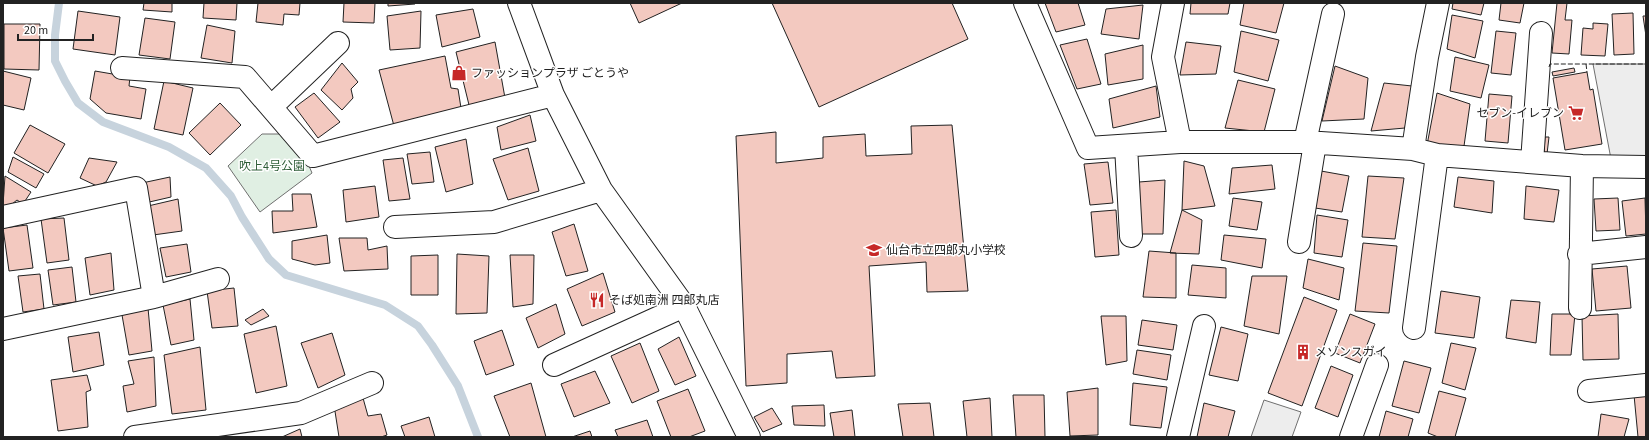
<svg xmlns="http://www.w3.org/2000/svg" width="1649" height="440" viewBox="0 0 1649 440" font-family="'Source Sans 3','Noto Sans JP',sans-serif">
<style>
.green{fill:#e0efe3;stroke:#6f6f6f}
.parking{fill:#ededed;stroke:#6f6f6f}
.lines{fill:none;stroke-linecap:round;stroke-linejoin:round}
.stream{stroke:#c7d3dd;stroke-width:8}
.building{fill:#f3c9c0;stroke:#222}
.minor-casing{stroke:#222;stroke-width:24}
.minor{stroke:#fff;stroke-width:22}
.fence{stroke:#222;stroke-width:1;stroke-dasharray:5 2;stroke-linecap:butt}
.labels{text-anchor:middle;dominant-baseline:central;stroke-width:3;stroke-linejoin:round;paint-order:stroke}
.poi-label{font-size:12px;fill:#222;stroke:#fff;text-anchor:start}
.park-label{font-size:12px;fill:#2f5e38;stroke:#fff}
</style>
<rect width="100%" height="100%" fill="#fff"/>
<path class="green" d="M 262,134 L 283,134 L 304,154 L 312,173 L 260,212 L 228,166 Z"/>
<path class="parking" d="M 1593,64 L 1646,64 L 1646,161 L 1611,159 Z
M 1264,400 L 1301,412 L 1292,437 L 1251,437 Z"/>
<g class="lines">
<path class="stream" d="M 59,3 L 55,35 L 55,61 L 65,81 L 78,103 L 103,122 L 169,147 L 206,168 L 231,196 L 242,217 L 269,259 L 286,275 L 385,305 L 418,326 L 432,345 L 458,386 L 478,437"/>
</g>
<path class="building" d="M 144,3 L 172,3 L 172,12 L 143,10 Z
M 204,3 L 237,3 L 236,20 L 203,18 Z
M 258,3 L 300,3 L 299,15 L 284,14 L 283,25 L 256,22 Z
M 344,3 L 375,3 L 374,23 L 343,22 Z
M 388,3 L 415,3 L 415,4 L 388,6 Z
M 630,3 L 682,3 L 639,23 Z
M 772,3 L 952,3 L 968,39 L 819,107 Z
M 1045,3 L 1078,3 L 1085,25 L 1056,32 Z
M 1191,3 L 1230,3 L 1228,14 L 1190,14 Z
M 1244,3 L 1284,3 L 1276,33 L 1240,25 Z
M 1453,3 L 1484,3 L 1481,15 L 1452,9 Z
M 1501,3 L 1524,3 L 1520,23 L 1499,20 Z
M 1557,3 L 1567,3 L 1565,20 L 1572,20 L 1569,54 L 1552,53 Z
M 1143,5 L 1139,39 L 1101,34 L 1106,9 Z
M 473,9 L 480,37 L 442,47 L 436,15 Z
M 78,11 L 120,17 L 115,55 L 73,49 Z
M 421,11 L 420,48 L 390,50 L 387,16 Z
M 1633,13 L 1634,54 L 1614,55 L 1612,14 Z
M 1452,15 L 1483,21 L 1475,58 L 1447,49 Z
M 1643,16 L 1646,16 L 1646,36 Z
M 145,18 L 175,22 L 170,59 L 139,55 Z
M 1593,23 L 1608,24 L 1605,56 L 1581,55 L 1583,28 L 1593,29 Z
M 4,24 L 40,24 L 39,70 L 4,69 Z
M 207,25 L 235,31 L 232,63 L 201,58 Z
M 1241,31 L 1279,40 L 1268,81 L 1234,72 Z
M 1496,31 L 1516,33 L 1511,75 L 1491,73 Z
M 1087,39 L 1101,84 L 1077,89 L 1060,45 Z
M 495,42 L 505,98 L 470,109 L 456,52 Z
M 1186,42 L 1221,46 L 1216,74 L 1180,75 Z
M 1143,45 L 1143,79 L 1108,85 L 1105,54 Z
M 445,56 L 451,88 L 458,89 L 461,108 L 394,126 L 379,70 Z
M 1455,57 L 1489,65 L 1481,98 L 1450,91 Z
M 342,63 L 358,82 L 351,89 L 353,98 L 342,110 L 321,90 Z
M 1335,66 L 1368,78 L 1364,119 L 1322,121 Z
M 1574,68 L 1575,72 L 1553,76 L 1552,72 Z
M 3,71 L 31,78 L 24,110 L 3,105 Z
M 95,71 L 130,77 L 129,86 L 146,89 L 141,119 L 106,113 L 90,99 Z
M 1587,72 L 1590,90 L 1593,89 L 1602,144 L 1565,150 L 1553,78 Z
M 1238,80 L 1275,89 L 1264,132 L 1225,128 Z
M 164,81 L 193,88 L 183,135 L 154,129 Z
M 1384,83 L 1412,86 L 1405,128 L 1371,131 Z
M 1156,86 L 1160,117 L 1113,128 L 1109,99 Z
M 314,93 L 340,122 L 318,138 L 295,107 Z
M 1437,93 L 1470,104 L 1464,146 L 1427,145 Z
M 1489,94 L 1512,96 L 1508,143 L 1485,141 Z
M 220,103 L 241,125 L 210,155 L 189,133 Z
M 530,115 L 536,141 L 501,150 L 497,127 Z
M 30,125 L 65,144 L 48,173 L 14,153 Z
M 952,125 L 968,291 L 927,292 L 926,262 L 869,266 L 875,376 L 836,378 L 832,351 L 787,354 L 787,383 L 746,386 L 736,136 L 776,132 L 776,163 L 823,158 L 823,137 L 865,134 L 866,156 L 912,154 L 911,126 Z
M 1545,137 L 1549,137 L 1547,154 L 1544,153 Z
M 466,139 L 473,184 L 446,192 L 435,147 Z
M 528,148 L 539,191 L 508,200 L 493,159 Z
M 430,152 L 434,182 L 412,184 L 407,154 Z
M 13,157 L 44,174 L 36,188 L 8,172 Z
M 89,158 L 117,162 L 106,182 L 97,186 L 80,178 Z
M 403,158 L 410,199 L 389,201 L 383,160 Z
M 1184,161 L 1204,166 L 1215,206 L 1182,210 Z
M 1108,162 L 1113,203 L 1090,205 L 1084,164 Z
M 1272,165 L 1275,189 L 1229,194 L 1232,168 Z
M 1321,171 L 1349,176 L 1342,212 L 1315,208 Z
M 5,176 L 31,192 L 23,204 L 17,200 L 7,208 L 3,205 Z
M 1368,176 L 1404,178 L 1395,239 L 1362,237 Z
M 170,177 L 171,197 L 145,203 L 142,183 Z
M 1458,177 L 1494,181 L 1492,213 L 1454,207 Z
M 1165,180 L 1163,234 L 1141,234 L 1139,182 Z
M 375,186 L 379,217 L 346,222 L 343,190 Z
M 1526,186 L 1559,190 L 1554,222 L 1524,219 Z
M 292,194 L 311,194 L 317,227 L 273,233 L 272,211 L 293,211 Z
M 1233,198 L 1262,202 L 1257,230 L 1229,226 Z
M 1618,198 L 1620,230 L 1596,231 L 1594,199 Z
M 1645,198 L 1646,234 L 1626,236 L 1622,201 Z
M 178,199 L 182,231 L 153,235 L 148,206 Z
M 1116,210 L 1119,255 L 1095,257 L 1091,212 Z
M 1182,210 L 1202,220 L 1199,254 L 1170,253 Z
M 1317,215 L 1348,220 L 1342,257 L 1314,253 Z
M 64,218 L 69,260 L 47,263 L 41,219 Z
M 574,224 L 588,271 L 566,276 L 552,232 Z
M 27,225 L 33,268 L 9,271 L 3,228 Z
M 327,235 L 330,263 L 315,265 L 292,259 L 292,241 Z
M 1224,235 L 1266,239 L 1262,268 L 1221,260 Z
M 339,238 L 367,238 L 368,250 L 387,246 L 388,269 L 344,271 Z
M 1363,243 L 1397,246 L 1389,313 L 1355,311 Z
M 187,244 L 191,272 L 166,277 L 160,248 Z
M 1149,251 L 1176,253 L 1176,298 L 1143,297 Z
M 111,253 L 114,290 L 90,295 L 85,258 Z
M 457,254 L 489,256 L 487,313 L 456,314 Z
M 438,255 L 438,295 L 411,295 L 411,256 Z
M 510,255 L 534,255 L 533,304 L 513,307 Z
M 1308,259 L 1344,268 L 1339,300 L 1303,288 Z
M 1192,265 L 1226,268 L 1226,298 L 1188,295 Z
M 1627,266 L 1631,308 L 1596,311 L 1592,269 Z
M 72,267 L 76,302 L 53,305 L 48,270 Z
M 603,273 L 615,312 L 582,326 L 567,289 Z
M 40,274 L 44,309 L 23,312 L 18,276 Z
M 1252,276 L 1287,276 L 1279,334 L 1244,326 Z
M 234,288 L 238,326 L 212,328 L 207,291 Z
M 1441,291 L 1480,297 L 1474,338 L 1435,333 Z
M 1304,297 L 1337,310 L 1302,406 L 1268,393 Z
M 190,299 L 194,340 L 171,345 L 163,305 Z
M 1511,300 L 1540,302 L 1536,343 L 1506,338 Z
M 556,304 L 565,334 L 538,348 L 526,318 Z
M 148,308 L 152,351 L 129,355 L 122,315 Z
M 263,309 L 269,316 L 251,325 L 245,320 Z
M 1350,314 L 1375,324 L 1360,363 L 1335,353 Z
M 1552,314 L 1575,314 L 1571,355 L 1550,355 Z
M 1618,314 L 1619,359 L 1583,360 L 1582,316 Z
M 1101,316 L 1126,316 L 1127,361 L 1106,365 Z
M 1142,320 L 1177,325 L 1173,350 L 1138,345 Z
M 276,326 L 287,386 L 256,393 L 244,334 Z
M 1221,327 L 1248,334 L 1238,381 L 1209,375 Z
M 502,330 L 514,365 L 486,375 L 474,341 Z
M 99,332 L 104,365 L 73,372 L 68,337 Z
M 332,333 L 345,375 L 318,388 L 301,343 Z
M 679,337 L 696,376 L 675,385 L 658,349 Z
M 640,343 L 659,391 L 632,403 L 611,356 Z
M 1451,343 L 1476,348 L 1465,390 L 1442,383 Z
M 200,347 L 206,410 L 172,414 L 164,355 Z
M 1137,350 L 1171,355 L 1167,380 L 1133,374 Z
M 154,357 L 156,406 L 127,412 L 123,386 L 134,384 L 128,361 Z
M 1404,361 L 1431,368 L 1419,413 L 1392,406 Z
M 1331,366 L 1353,375 L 1338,417 L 1315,408 Z
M 595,371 L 610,403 L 574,417 L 561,384 Z
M 87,375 L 91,390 L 86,392 L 88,427 L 58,431 L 51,380 Z
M 531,383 L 546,437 L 510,437 L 494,396 Z
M 1133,383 L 1167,387 L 1161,428 L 1130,425 Z
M 1098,388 L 1098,435 L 1070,436 L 1067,392 Z
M 688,389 L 705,431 L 689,437 L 671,437 L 657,401 Z
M 1439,391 L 1466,398 L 1455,437 L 1438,437 L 1428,433 Z
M 1646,394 L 1646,437 L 1638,437 L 1634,395 Z
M 1013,395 L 1044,395 L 1045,437 L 1016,437 Z
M 363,398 L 368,416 L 381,414 L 387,435 L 381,437 L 339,437 L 334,405 Z
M 990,398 L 992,437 L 967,437 L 963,401 Z
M 930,403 L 934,437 L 903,437 L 898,404 Z
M 1204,403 L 1235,411 L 1228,437 L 1197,437 Z
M 824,405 L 825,426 L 794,425 L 792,406 Z
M 772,408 L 782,424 L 763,432 L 754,417 Z
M 852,410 L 855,437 L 834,437 L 830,413 Z
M 1386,411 L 1413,419 L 1408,437 L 1379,437 Z
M 1601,414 L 1629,419 L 1624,437 L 1598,437 Z
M 429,417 L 435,437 L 405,437 L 401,426 Z
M 647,420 L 653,437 L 618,437 L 615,430 Z
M 300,429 L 302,437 L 282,437 Z
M 590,431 L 592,437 L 572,437 Z"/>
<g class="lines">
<defs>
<path id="minor" d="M 519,3 L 553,95 L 601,190 L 684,306 L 749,437
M 1025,3 L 1088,148 L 1180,142 L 1305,142 L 1413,149 L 1437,155 L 1582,166 L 1646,167
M 1173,3 L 1163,57 L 1180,142
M 122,68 L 245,77 L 313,156 L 553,95
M 271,107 L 338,43
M 1305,142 L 1333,14
M 1126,146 L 1131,236
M 1413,149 L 1427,57 L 1438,3
M 1532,162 L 1541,33
M 3,217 L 136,188 L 154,297 L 3,329
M 395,227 L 494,222 L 601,190
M 1299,242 L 1315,143
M 1579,254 L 1646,247
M 154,297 L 218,279
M 1580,308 L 1582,166
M 1414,328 L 1437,155
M 554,365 L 684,306
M 1589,391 L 1646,385
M 135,437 L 301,413 L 372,383
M 1178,437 L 1204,326
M 1351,437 L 1377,365"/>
</defs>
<use href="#minor" class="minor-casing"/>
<use href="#minor" class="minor"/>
<path class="fence" d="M 1586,64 L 1587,72
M 1549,67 L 1550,64 L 1646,64"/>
</g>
<defs>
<symbol id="shop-bare" viewBox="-9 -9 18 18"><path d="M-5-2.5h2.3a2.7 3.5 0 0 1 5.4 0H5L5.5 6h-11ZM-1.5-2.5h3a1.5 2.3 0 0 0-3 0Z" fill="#c62828" stroke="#fff" stroke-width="2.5" paint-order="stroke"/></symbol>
<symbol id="supermarket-bare" viewBox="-9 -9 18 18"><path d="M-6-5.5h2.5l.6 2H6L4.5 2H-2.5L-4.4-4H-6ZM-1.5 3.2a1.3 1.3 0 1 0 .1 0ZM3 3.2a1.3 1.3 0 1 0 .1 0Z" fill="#c62828" stroke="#fff" stroke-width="2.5" paint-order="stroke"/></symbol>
<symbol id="school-bare" viewBox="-9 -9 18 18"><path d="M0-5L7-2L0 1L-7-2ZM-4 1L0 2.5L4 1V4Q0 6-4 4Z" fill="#c62828" stroke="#fff" stroke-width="2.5" paint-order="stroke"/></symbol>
<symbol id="restaurant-bare" viewBox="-9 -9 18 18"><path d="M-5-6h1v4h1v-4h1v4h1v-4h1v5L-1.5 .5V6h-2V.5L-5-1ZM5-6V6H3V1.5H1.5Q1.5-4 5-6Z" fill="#c62828" stroke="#fff" stroke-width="2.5" paint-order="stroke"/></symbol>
<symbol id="building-bare" viewBox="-9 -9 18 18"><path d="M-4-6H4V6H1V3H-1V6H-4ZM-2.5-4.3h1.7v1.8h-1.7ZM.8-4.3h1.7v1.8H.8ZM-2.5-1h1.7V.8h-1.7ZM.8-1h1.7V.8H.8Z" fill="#c62828" stroke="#fff" stroke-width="2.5" paint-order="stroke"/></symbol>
</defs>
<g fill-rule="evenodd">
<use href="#shop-bare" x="448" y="62" width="22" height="22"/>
<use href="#supermarket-bare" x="1565" y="102" width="22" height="22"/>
<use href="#school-bare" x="863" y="239" width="22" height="22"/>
<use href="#restaurant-bare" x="586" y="289" width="22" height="22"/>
<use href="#building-bare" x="1292" y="341" width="22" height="22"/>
</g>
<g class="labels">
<g class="poi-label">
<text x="471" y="73">ファッションプラザ ごとうや</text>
<text x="1564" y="113" text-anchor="end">セブン-イレブン</text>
<text x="886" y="250">仙台市立四郎丸小学校</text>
<text x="609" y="300">そば処南洲 四郎丸店</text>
<text x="1315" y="352">メゾンスガイ</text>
</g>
<g class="park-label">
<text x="272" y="166">吹上4号公園</text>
</g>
</g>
<rect width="1649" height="440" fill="none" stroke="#222222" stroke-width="8"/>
<path d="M18 34v6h75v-6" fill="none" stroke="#222222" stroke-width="2"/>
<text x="24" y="34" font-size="12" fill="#222222" stroke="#ffffff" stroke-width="3" paint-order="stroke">20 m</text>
</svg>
